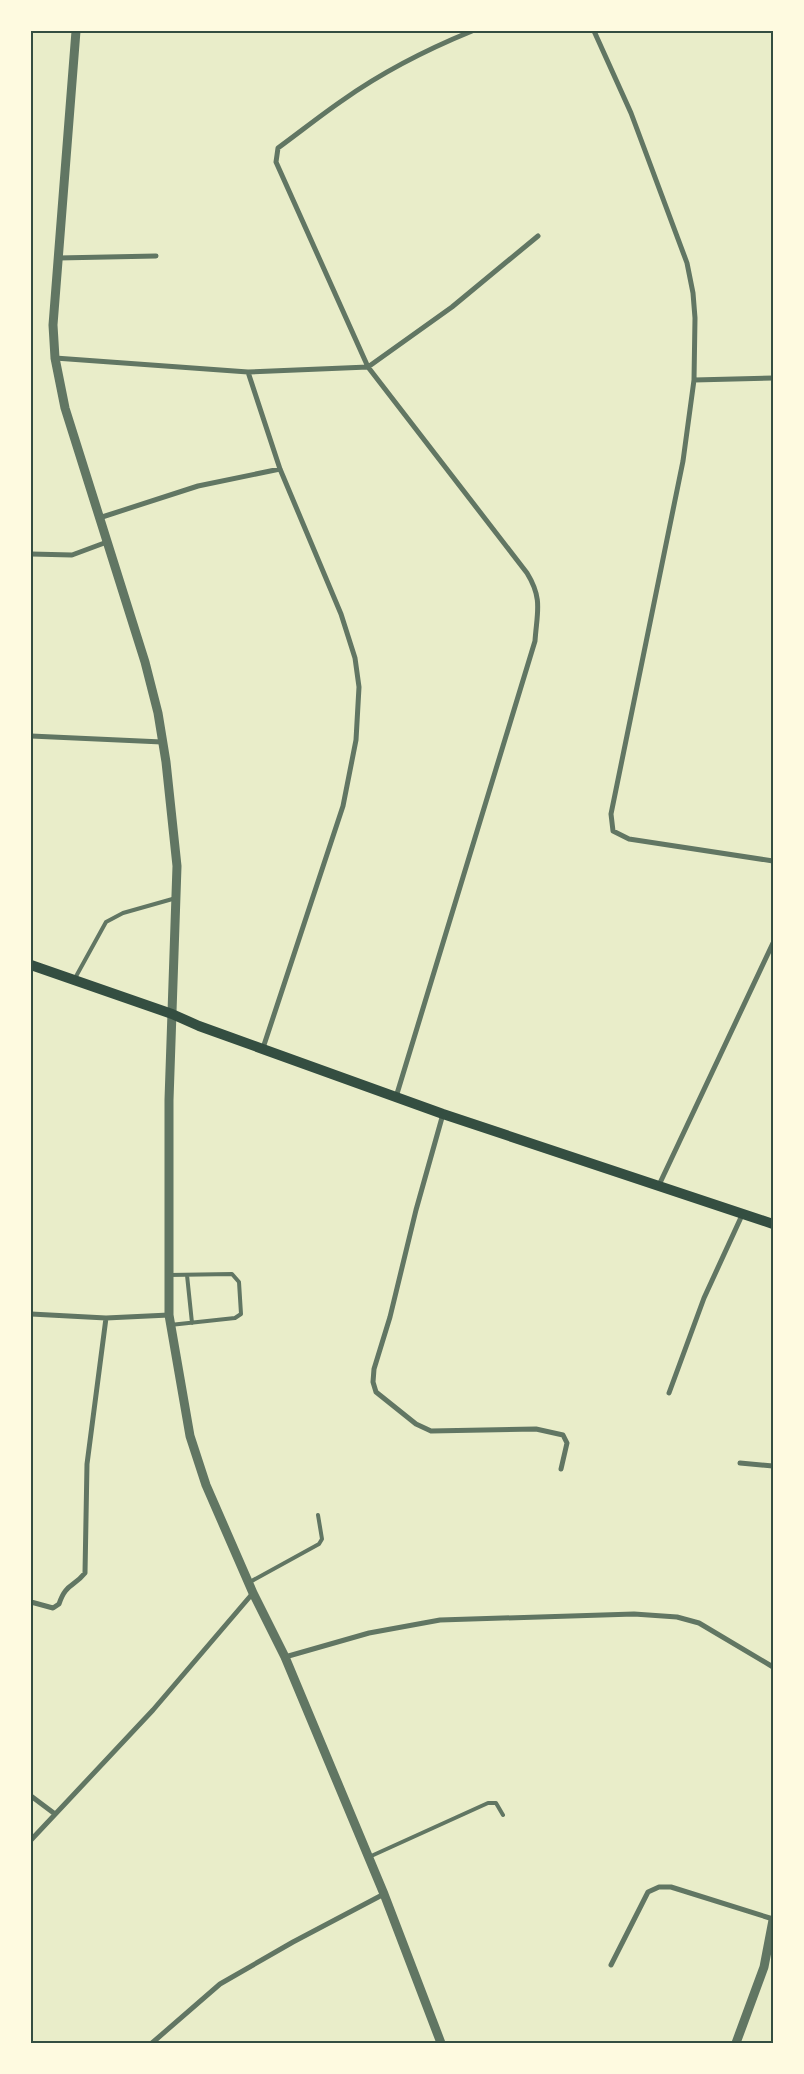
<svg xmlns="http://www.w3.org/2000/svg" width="804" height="2074" viewBox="0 0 804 2074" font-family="'DejaVu Sans',sans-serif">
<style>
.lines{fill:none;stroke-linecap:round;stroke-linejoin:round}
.service{stroke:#617663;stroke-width:4}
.minor{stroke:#617663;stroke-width:5}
.tertiary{stroke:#617663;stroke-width:9}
.secondary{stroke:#344e41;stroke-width:10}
.neatline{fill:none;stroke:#344e41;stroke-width:2}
</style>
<rect width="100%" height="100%" fill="#e9edc9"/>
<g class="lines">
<path class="service" d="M 74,980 L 106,922 L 123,913 L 176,898
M 169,1275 L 232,1274 L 239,1282 L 241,1314 L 235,1318 L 170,1325
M 187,1275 L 192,1323
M 248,1583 L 319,1544 L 322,1539 L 318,1515
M 369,1857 L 488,1803 L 496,1803 L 503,1815"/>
<path class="minor" d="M 594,31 L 631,113 L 687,263 L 693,293 L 695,318 L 694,380 L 683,461 L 611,814 L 613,831 L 629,839 L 773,861
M 58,258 L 156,256
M 55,358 L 248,372 L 368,367 L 452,307 L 538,236
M 248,372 L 280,469 L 341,614 L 355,658 L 359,687 L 356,740 L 343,806 L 263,1048
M 694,380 L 773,378
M 99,518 L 198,486 L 280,469
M 31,554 L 72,555 L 107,542
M 31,736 L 162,742
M 396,1097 L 535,641 C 537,612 543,599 527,573 L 368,367 L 276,162 L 278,148 C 300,132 321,115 343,100 C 381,73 428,49 472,31
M 443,1114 L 416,1210 L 390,1317 L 374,1369 L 373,1382 L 376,1392 L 416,1424 L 431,1431 L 536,1429 L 563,1435 L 567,1443 L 561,1469
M 659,1185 L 773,943
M 31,1314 L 106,1318 L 169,1315
M 669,1393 L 704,1298 L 743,1213
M 740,1463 L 773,1466
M 31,1602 L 53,1608 L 59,1604 C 66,1583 73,1588 85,1573 L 87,1464 L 106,1318
M 285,1657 L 369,1633 L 440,1620 L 634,1614 L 677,1617 L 699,1623 L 773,1667
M 31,1796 L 55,1814
M 31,1840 L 153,1710 L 253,1593
M 611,1965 L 648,1892 L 659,1887 L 671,1887 L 773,1919
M 152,2043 L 220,1984 L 293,1942 L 384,1894"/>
<path class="tertiary" d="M 76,31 L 53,325 L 55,358 L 65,408 L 145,662 L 158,713 L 166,762 L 177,866 L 169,1100 L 169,1315 L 190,1436 L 206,1485 L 253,1593 L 285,1657 L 384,1894 L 441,2043
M 736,2043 L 764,1967 L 773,1920"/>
<path class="secondary" d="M 31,965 L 172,1014 L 199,1026 L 443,1114 L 773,1224"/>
</g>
<rect width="804" height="2074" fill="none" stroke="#fefae0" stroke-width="65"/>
<rect x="32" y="32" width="740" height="2010" class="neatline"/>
</svg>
